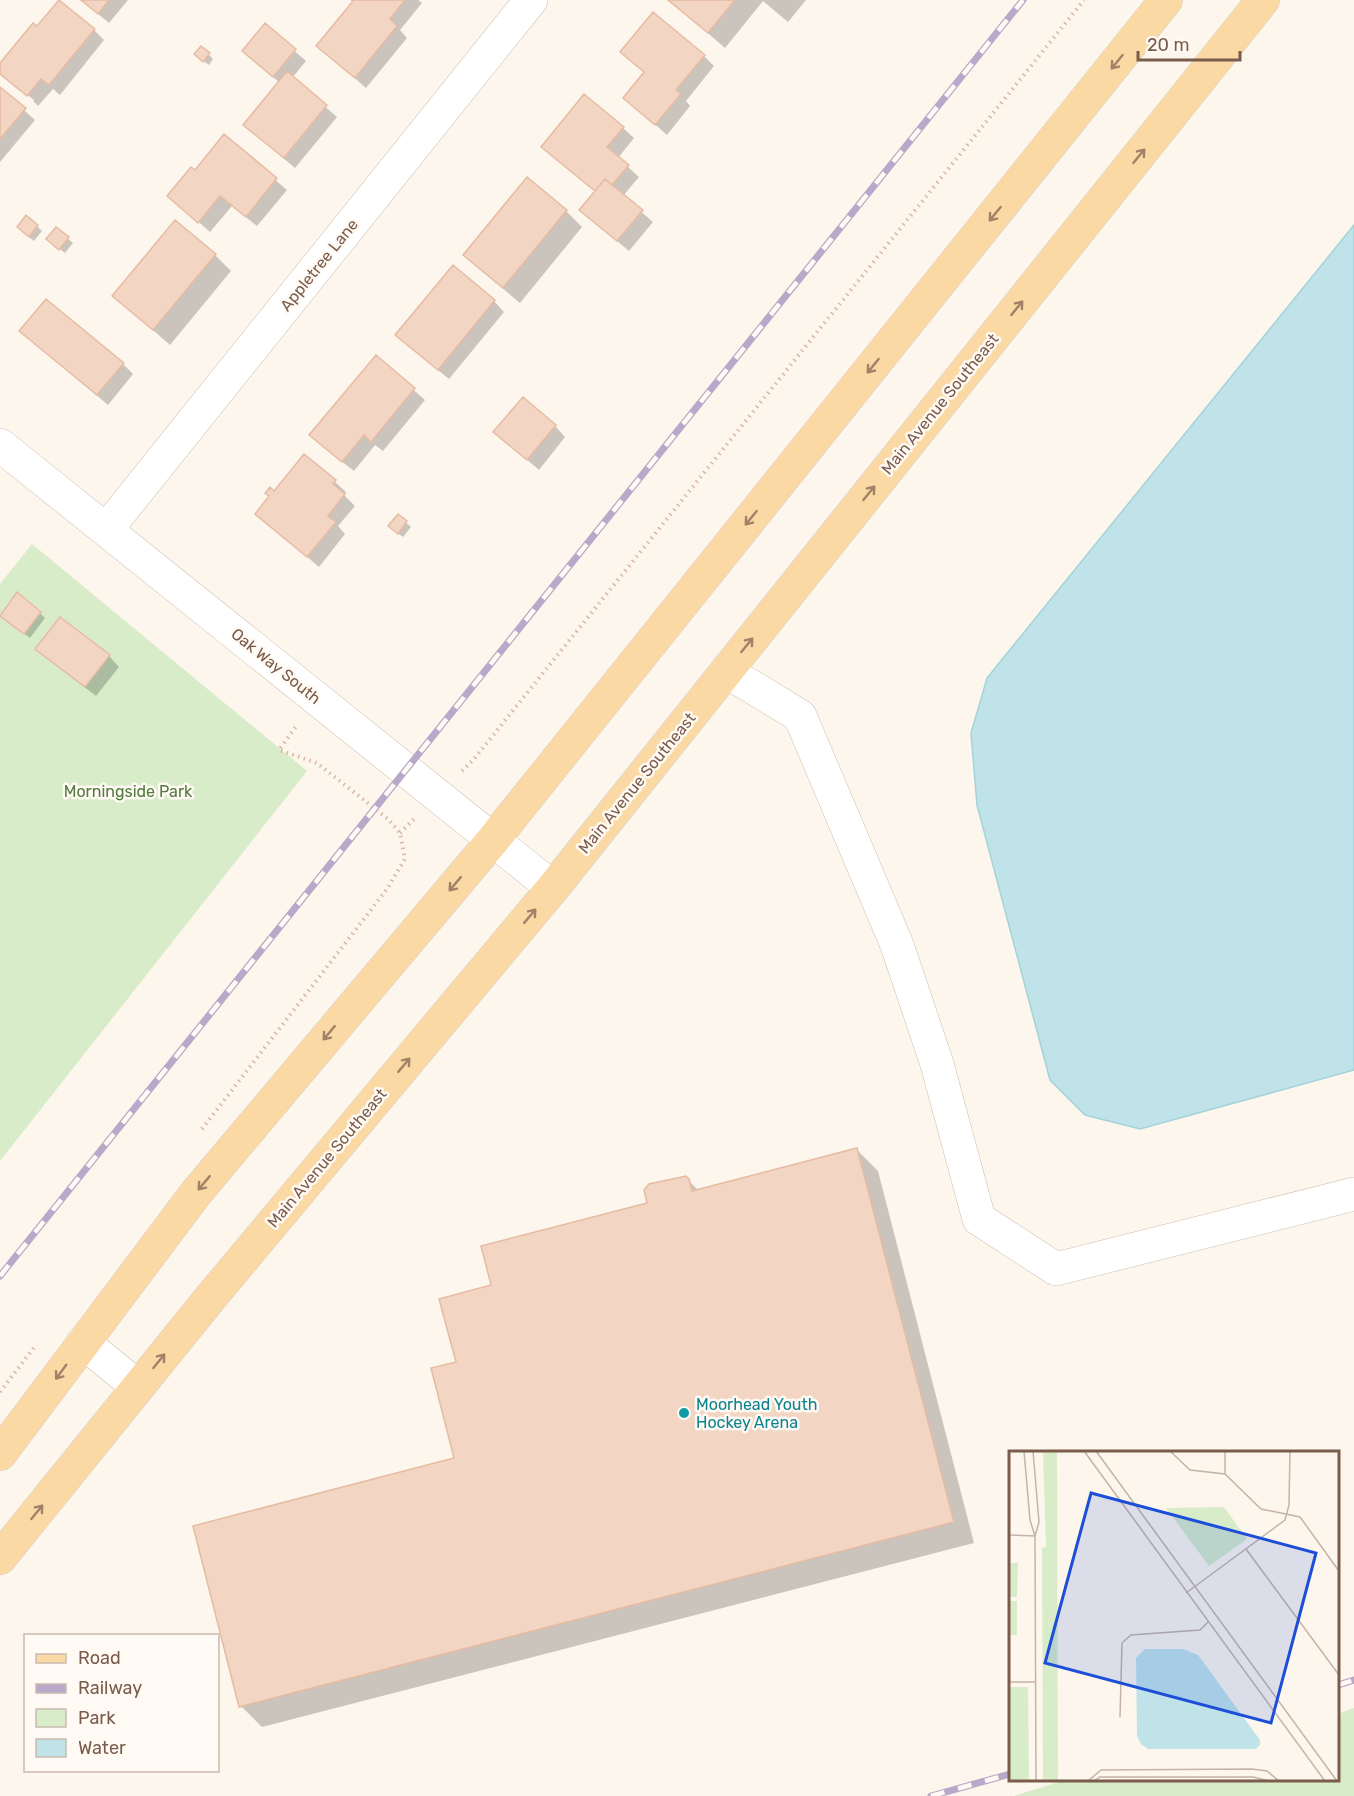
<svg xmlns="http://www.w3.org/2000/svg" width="1354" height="1796" viewBox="0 0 1354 1796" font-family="Rubik,sans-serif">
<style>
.green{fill:#d8ecc9}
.water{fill:#bfe3e8;stroke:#a5d3da;stroke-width:1.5}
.shadow{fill:#0003}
.building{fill:#f3d5c3;stroke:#e6bba3;stroke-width:1.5}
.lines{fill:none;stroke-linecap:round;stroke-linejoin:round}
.minor-casing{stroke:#d1beb0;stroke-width:34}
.major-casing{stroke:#dad1cd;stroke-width:34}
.path{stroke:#d9b8a5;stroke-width:4;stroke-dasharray:1.5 4.5;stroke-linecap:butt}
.minor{stroke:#fff;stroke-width:33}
.major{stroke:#fbd9a5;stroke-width:33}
.rail-casing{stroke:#b9a8c9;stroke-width:7}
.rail{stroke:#fffaf3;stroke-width:4.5;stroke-dasharray:14;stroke-linecap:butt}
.oneway{stroke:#a18267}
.culture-dot{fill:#0f9aa8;stroke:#fffaf3;stroke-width:2}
.labels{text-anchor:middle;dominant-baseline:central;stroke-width:5;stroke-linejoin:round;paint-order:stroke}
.street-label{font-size:16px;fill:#7a5c4d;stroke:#fffaf3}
.park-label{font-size:16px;fill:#537a41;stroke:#fffaf3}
.culture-label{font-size:16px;fill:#0d838f;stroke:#fffaf3;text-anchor:start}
.inset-road{fill:none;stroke:#c5b3a7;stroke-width:1.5}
.view{fill:#1d4ed8;fill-opacity:0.15;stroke:#1d4ed8;stroke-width:3}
.inset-edge{fill:none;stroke:#7a5c4d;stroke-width:3}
</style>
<rect width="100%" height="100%" fill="#fdf6ec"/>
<path class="green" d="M 32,544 L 307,771 L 0,1161 L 0,584 Z
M 1354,1708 L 1354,1796 L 1014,1796 L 1065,1780 L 1338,1780 L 1338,1714 Z"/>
<path class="water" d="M 1354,225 L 1354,1070 L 1140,1129 L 1085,1115 L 1050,1080 L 977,805 L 971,733 L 987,678 Z"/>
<path class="shadow" d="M 81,0 L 128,0 L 109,23 Z
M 353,0 L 418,0 L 422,3 L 400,30 L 407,38 L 366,88 L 318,46 L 354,2 Z
M 670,0 L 806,0 L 788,22 L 763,1 L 725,48 Z
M 265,25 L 306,61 L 292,78 L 337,117 L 295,168 L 256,135 L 280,83 L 244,51 Z
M 94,30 L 104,40 L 60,95 L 53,89 L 38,106 L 33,101 L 34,100 L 0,73 L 0,66 Z
M 622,52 L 704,56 L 714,66 L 686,101 L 690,106 L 667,135 L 625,98 L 645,73 Z
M 209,55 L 213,59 L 209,65 L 201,59 Z
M 0,89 L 35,120 L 0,162 Z
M 623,128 L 634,138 L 618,158 L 639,177 L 623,196 L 653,222 L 629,251 L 592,220 L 596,192 L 543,147 Z
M 224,136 L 287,190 L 257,226 L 232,206 L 210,232 L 169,196 L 195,172 Z
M 566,211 L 582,227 L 520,303 L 482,271 L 465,255 Z
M 37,226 L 42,231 L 34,241 L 23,232 Z
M 56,229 L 73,243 L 65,253 L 53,244 Z
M 215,255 L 231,271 L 170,345 L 114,296 Z
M 494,301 L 504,312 L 449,379 L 408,346 Z
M 21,331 L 123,364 L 133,374 L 108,405 Z
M 376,357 L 425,400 L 383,451 L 375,445 L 354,471 L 322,446 Z
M 555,426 L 565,437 L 539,470 L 495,432 Z
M 304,456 L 335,482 L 346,492 L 344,495 L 355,506 L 338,526 L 345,534 L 319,567 L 257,514 Z
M 399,516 L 411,527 L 403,537 L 395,531 Z
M 40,613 L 45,618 L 30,638 L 6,620 Z
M 37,649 L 109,656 L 119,667 L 96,696 L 48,659 Z
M 857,1150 L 878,1171 L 974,1543 L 262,1727 L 241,1706 L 456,1459 L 457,1363 L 493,1286 L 649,1204 L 685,1177 L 699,1191 Z"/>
<path class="building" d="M 59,0 L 95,29 L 49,85 L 41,79 L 27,96 L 0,74 L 0,63 L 33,23 L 37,26 Z
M 81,0 L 109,0 L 98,14 Z
M 351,0 L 405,0 L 390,19 L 397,26 L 355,78 L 316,46 L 353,1 Z
M 668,0 L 735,0 L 708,33 Z
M 653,12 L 705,55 L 676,90 L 681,94 L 655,125 L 623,98 L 644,72 L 620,52 Z
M 265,23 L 296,49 L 273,77 L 242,51 Z
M 201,46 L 210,53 L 203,62 L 194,54 Z
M 287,71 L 327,105 L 284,158 L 243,125 Z
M 0,87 L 26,108 L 0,139 Z
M 584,94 L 624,127 L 607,147 L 629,165 L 612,185 L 605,179 L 595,191 L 541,147 Z
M 224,134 L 277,178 L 246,217 L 220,196 L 198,223 L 167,196 L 191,167 L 195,170 Z
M 527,177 L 567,210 L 503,288 L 463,255 Z
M 605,179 L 643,210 L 617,241 L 579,210 Z
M 26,215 L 38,225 L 29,237 L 17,227 Z
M 175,220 L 216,254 L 153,330 L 112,296 Z
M 56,227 L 69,237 L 59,250 L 46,239 Z
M 453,265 L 495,300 L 438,370 L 395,335 Z
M 46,299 L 124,363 L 97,395 L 19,331 Z
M 376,355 L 415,388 L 371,442 L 364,435 L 342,462 L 309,435 Z
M 523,397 L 556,425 L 527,460 L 493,432 Z
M 304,454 L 336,480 L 333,484 L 345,494 L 328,516 L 336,522 L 307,557 L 255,514 L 269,496 L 265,493 L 270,487 L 274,491 Z
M 398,514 L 407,521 L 398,534 L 388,526 Z
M 17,592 L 41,612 L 24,634 L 0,616 Z
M 60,617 L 110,655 L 85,687 L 35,649 Z
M 857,1148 L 954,1522 L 239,1707 L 193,1526 L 454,1458 L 431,1368 L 456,1362 L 439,1299 L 491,1285 L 481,1246 L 647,1203 L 644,1190 L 649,1184 L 686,1176 L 689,1179 L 692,1191 Z"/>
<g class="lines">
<defs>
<path id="minor" d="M 0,445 L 553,888
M 106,530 L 531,0
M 726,671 L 800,716 L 897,945 L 937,1064 L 979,1219 L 1056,1269 L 1354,1194
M 83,1342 L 138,1387"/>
<path id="major" d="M 0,1454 L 196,1193 L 493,840 L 1166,0
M 0,1558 L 211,1297 L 553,888 L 1263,0"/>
</defs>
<use href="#minor" class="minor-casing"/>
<use href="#major" class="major-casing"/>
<path class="path" d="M 462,771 L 474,759 L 1084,0
M 400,833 L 414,819
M 202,1129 L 387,889 L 405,859 L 400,833 L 388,819 L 317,763 L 279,750 L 297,725
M 0,1392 L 36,1345"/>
<use href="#minor" class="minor"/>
<use href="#major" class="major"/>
<defs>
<path id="rail" d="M 0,1276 L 1023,0
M 1338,1685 L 1354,1680
M 931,1796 L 1010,1774"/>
</defs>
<use href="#rail" class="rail-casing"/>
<use href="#rail" class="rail"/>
</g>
<defs><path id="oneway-shaft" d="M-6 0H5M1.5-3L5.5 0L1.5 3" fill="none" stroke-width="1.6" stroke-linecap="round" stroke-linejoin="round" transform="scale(1.5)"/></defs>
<g class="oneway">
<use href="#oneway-shaft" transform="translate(1117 62) rotate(129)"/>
<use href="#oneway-shaft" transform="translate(1139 156) rotate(-51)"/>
<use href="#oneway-shaft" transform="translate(995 214) rotate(129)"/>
<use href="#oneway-shaft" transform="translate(1017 308) rotate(-51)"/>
<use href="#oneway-shaft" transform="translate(873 366) rotate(129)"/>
<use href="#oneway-shaft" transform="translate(869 493) rotate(-51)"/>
<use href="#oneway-shaft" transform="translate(751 518) rotate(129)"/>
<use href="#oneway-shaft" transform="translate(747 645) rotate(-51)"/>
<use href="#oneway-shaft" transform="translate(455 884) rotate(130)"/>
<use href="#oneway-shaft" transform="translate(530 916) rotate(-50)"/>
<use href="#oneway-shaft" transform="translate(329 1033) rotate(130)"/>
<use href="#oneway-shaft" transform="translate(404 1065) rotate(-50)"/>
<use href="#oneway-shaft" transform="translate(204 1183) rotate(130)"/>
<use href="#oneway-shaft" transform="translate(159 1361) rotate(-51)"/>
<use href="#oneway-shaft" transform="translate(61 1372) rotate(126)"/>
<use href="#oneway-shaft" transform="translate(37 1512) rotate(-51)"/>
</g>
<circle class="culture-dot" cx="684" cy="1413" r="6"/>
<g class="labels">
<g class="street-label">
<text transform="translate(319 265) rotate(-51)">Appletree Lane</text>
<text transform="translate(940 404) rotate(-51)">Main Avenue Southeast</text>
<text transform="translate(276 666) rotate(39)">Oak Way South</text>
<text transform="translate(637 783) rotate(-51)">Main Avenue Southeast</text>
<text transform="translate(327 1158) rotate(-50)">Main Avenue Southeast</text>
</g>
<g class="park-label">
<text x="128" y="791">Morningside Park</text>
</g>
<g class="culture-label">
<text x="696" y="1404">Moorhead Youth<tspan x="696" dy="18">Hockey Arena</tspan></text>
</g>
</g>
<g transform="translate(1009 1451)">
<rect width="330" height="330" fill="#fdf6ec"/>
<path d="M 34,0 L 48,0 L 49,330 L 34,330 L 33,97 L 37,96 ZM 215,56 L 238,88 L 200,115 L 157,57 ZM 0,112 L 9,112 L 8,146 L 0,146 ZM 0,150 L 8,150 L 8,184 L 0,184 ZM 0,236 L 19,236 L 20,330 L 0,330 Z" fill="#d8ecc9"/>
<path d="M 136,198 L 174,198 L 189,204 L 251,289 L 251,294 L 247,298 L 139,298 L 132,293 L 128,285 L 127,207 Z" fill="#bfe3e8"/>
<path class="inset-road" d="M 15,0 L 21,69 L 26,85M 24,0 L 30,71 L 26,85 L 27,330M 75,0 L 316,330M 87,0 L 328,330M 161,0 L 181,19 L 216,23 L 252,58 L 291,66 L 330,120M 216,23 L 216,0M 0,84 L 26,85M 237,98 L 330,224M 177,142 L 276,69 L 280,54 L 281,0M 0,231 L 26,231M 111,266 L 113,192 L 122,184 L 191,179 L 199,171M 79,330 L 92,319 L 243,318 L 258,320 L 270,330M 85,330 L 91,326 L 244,326 L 260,330"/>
<path class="view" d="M 82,42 L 307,102 L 262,272 L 36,212 Z"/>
<rect width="330" height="330" class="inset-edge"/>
</g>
<rect x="24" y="1634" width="195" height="138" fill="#fffaf3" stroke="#cabbb1" stroke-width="1.5"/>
<rect x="36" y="1654" width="30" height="9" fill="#fbd9a5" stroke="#cabbb1" stroke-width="1.5"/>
<text x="78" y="1664" font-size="18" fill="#7a5c4d">Road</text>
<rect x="36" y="1684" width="30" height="9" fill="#b9a8c9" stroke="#cabbb1" stroke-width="1.5"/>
<text x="78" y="1694" font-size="18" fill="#7a5c4d">Railway</text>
<rect x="36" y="1709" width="30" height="18" fill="#d8ecc9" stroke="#cabbb1" stroke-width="1.5"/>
<text x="78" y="1724" font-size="18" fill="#7a5c4d">Park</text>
<rect x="36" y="1739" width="30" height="18" fill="#bfe3e8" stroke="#cabbb1" stroke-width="1.5"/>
<text x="78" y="1754" font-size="18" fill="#7a5c4d">Water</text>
<path d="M1138 51v9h102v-9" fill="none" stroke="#7a5c4d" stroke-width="3"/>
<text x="1147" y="51" font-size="18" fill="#7a5c4d" stroke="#fffaf3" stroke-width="4.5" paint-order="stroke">20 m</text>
</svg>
